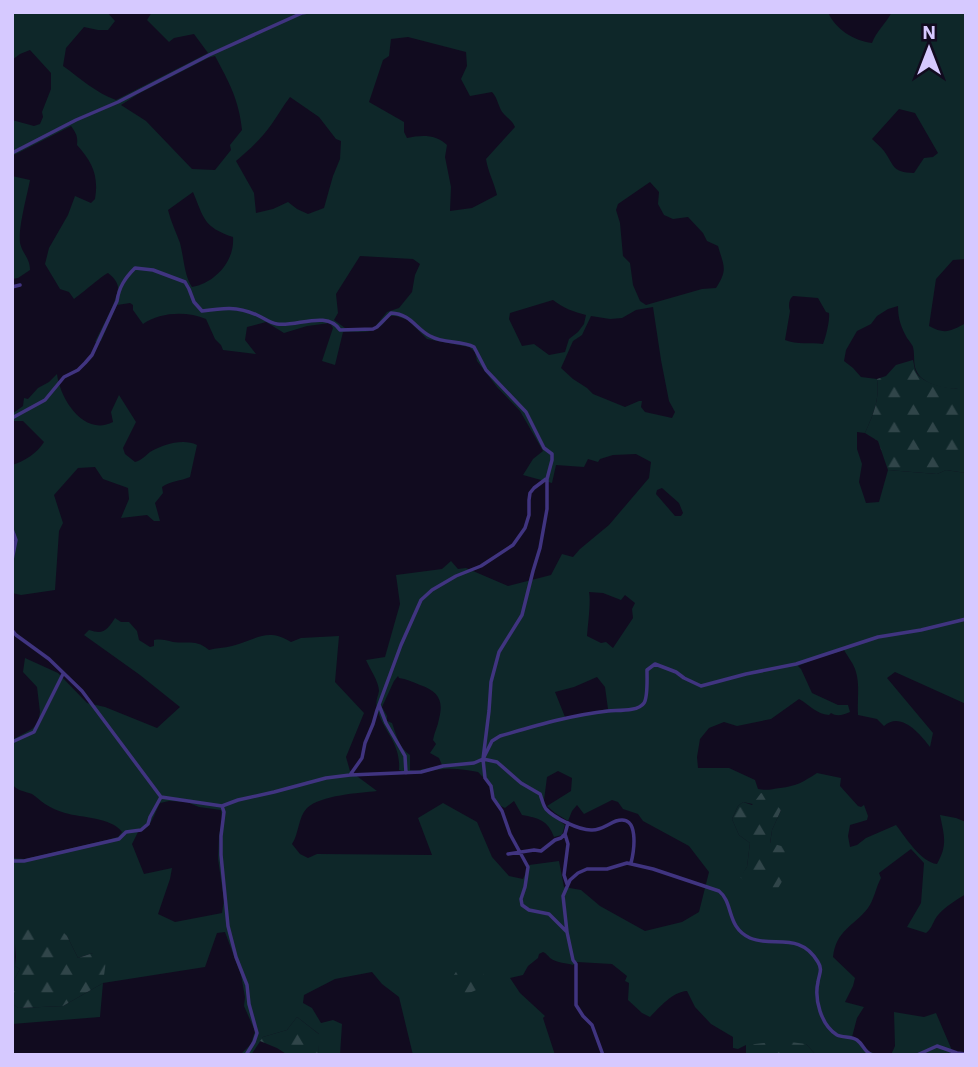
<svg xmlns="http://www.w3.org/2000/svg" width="978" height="1067" viewBox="0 0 978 1067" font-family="'IBM Plex Sans',sans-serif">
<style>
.green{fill:#0e2729;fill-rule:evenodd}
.forest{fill:url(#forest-firs)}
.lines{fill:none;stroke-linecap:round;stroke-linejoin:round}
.minor{stroke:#403480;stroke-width:3.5}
.tertiary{stroke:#403480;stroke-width:3.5}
</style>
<defs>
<pattern id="forest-firs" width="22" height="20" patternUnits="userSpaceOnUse" patternTransform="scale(1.75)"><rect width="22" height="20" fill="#0e2729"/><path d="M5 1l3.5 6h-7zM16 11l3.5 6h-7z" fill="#304549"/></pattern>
</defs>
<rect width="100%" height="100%" fill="#110b1f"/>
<path class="green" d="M 12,12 L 107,12 L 115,21 L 108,30 L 98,30 L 84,27 L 66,48 L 63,66 C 80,78 96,93 116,100 L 208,53 L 194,34 L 174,38 L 169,42 L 147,20 L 152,12 L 828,12 C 835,29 854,41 872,43 C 876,32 886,23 892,12 L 966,12 L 966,259 L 953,260 L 936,279 L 929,326 C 945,335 951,331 966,323 L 966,389 C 950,390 922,386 916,370 C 913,363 915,355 913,347 C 913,346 908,339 907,338 C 901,327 898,319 898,306 L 888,309 L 877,316 L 871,324 L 857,331 L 846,350 L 844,361 L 853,368 L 861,377 L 877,379 C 880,400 873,415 865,433 L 857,432 L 857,449 L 862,464 L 859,482 L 866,503 L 879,502 L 888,470 L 937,474 L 946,470 L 966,473 L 966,704 L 895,672 L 887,678 L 933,733 L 930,747 C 920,734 901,711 884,726 L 877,719 L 858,715 C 857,700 860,686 856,672 C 854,664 848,657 844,650 L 815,659 L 798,666 L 801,669 L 812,693 L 838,705 L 848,705 L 850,712 C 843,715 837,717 831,713 L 829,715 C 816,714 810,705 799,699 L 771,719 L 737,726 L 724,722 L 709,728 L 700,739 L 697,757 L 698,768 L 729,768 L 755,780 L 758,789 C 767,791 772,789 780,788 C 797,786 803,782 817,773 L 841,778 L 840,786 L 858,806 L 861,807 L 864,805 L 868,816 L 867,820 L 850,825 L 848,836 L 850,847 L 857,845 L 866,838 L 896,825 C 906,838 921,862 937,864 C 948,845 944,835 940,815 L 956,818 L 966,822 L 966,894 C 956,900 946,906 938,915 C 933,921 932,929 926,933 L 907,927 L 921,903 L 924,863 L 911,849 L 879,873 L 881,878 C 876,887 874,900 868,908 C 854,926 836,930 833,957 L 855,978 L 853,986 L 845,1002 L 864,1007 L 857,1018 L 852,1037 L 868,1051 L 880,1055 L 816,1055 L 806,1044 L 746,1045 L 738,1049 L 733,1048 L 733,1037 L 711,1024 L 695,1007 L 687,991 C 672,992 660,1007 650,1017 L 642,1013 L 628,1000 L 629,983 L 625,981 L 627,976 L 612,964 L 577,962 L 573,965 C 567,963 557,963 550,958 C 548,956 546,953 543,952 L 539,954 L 538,958 L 528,966 L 523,975 L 510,978 L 520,993 L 545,1016 L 543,1018 L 555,1055 L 413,1055 L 399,997 L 382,984 L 372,972 L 335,979 L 304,995 L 303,1003 L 312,1008 L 321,1023 L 333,1020 L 342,1024 L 340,1055 L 318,1055 L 319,1034 L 297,1017 L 287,1030 L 263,1037 L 251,1055 L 240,1055 L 251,1044 L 255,1031 L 244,1006 L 245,997 L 241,975 L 225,932 L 217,933 L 205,967 L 103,983 L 100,1017 L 12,1024 L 12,1003 L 18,1008 L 63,1006 L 103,983 L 93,953 L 78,958 L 67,936 L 15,931 L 15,966 L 20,969 L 12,984 L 12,858 L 25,859 L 107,840 L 118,837 L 122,832 C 111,817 82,818 65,813 C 58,811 51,808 45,804 C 40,801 37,797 32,794 C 24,791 17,791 12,784 L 12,740 L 32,729 L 38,723 L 40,712 L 37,687 L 23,672 L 25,658 L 58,673 L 87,703 L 105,707 L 157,728 L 180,707 L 140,675 L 84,635 L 89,630 C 104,635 107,630 115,618 L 121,622 L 129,622 L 137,631 L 139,640 L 150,647 L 154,646 L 154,640 C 161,639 166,640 173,642 C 188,644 196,639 209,650 C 216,648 224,648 232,646 C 257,640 266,627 291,642 L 301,638 L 339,636 L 335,682 L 364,713 L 346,757 L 350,771 L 377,791 C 359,793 321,795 307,808 C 298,817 299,834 292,844 L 300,854 L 308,858 L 317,854 L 432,855 L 418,818 L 443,803 L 477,822 L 492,857 L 509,876 L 523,879 L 529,865 L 559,861 L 564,887 L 581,890 L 600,906 L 645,931 L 682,922 L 699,912 L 709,872 L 689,846 L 643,821 L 638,814 L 623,809 L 618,802 L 612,800 L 584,814 L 577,805 L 572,811 L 568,821 L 555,813 L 547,806 L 571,791 L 572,778 L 558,771 L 547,777 L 543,808 L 565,825 L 562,835 L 554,837 C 548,820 538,818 522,815 L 514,801 L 505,808 C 487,799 496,801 489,786 C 487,781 482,776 478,772 C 467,770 455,768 444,769 C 424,770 420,779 399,770 C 401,742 383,732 377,708 C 375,701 378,697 379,691 C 379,682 370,669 366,660 L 385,657 L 400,604 L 396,575 L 442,569 L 451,561 L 458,569 L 466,568 L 508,586 L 551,575 L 562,554 L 573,557 L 580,549 L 609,525 L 649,478 L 651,462 L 636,454 L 613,455 L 600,459 L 598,462 L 588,459 L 584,467 L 556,465 L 552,483 L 523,475 L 533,459 L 543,451 L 520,411 L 497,387 L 477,361 L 475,352 L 469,347 L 427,339 L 408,320 L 396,316 L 389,316 C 377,336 364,331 343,332 L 335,365 L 322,361 L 333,328 L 330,323 L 307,326 L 284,333 L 266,322 L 247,327 L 245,340 L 256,354 L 223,350 L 221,345 L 215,339 L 206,319 C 187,311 160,312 143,324 L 133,310 L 133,305 L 130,303 L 117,305 L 101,341 L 95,342 C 101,329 118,300 118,287 C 117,281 113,277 108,273 C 100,277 84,292 74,299 L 69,292 L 60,289 L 45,264 L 49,248 L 68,215 L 75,196 L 91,203 L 95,199 C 99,175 92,162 77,145 C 78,136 76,133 71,126 L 12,156 L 12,120 L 34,126 L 40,124 L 43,117 L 42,112 L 51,89 L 51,73 L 30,50 L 20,54 L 12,60 ZM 408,37 L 466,52 L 467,66 L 461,79 L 470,96 L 492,92 C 497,98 497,101 500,108 C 503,116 512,119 515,127 L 486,159 C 488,172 494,182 497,195 L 472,208 L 450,211 L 451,187 L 445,157 L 447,145 C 436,134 421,135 407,138 L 404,132 L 404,122 L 369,102 L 383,60 L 389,56 L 391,39 ZM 215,56 C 229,82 239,100 242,130 L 230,145 L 231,150 L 215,170 L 192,169 L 146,121 L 121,105 L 138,94 L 208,58 ZM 290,97 L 319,117 L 336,139 L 341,141 L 340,159 L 333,176 L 324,208 L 308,214 L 297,209 L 288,202 L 273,209 L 256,213 L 254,193 L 236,161 C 248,151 262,138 271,125 C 278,115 283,106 290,97 ZM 899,109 L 915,113 L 938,153 L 933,157 L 924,158 L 914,173 C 891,172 895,166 884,151 C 881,147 876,143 872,139 ZM 650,182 L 659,192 L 658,204 L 664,215 L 673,219 L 688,217 L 703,233 L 707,241 L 718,246 C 724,267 728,269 716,288 L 702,289 L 646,305 L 640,301 L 633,285 L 630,263 L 623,256 L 620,223 L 616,210 L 618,204 ZM 193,192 C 204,218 203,227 233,237 C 235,261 215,283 192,287 C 184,275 184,258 180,243 C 176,232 171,222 168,210 ZM 360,256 L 413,259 L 420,264 L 415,275 L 412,292 L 399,308 L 387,312 L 374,328 L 345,328 L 334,320 L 338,313 L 336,294 ZM 793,296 L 818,298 L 826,312 L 829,313 C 830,320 826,337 823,344 C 810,342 797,345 785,340 L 790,311 C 788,306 789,299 793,296 ZM 553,300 C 563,308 574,312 586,315 L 584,324 L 578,332 L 569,339 L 565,352 L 549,355 L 534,344 L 522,346 L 509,319 L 510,313 ZM 653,307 L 661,360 L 669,401 L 675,412 L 672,418 L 645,412 L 641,407 L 642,401 L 639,401 L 625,407 L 593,394 L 587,388 L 573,379 L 561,368 L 573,341 L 582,335 L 591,316 L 610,319 L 622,318 L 636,310 ZM 662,488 L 679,503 L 683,513 L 681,516 L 675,516 L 656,494 L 657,490 ZM 589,592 L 603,593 L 621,600 L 625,595 L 635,603 L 632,609 L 633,618 L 613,648 L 606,642 L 601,643 L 587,636 C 588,624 591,601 589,592 ZM 398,676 L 399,678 C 406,679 413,682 420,685 C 438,691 444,700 439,719 C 438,726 434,733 433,740 L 436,744 L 430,753 L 439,758 L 442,765 L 415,771 L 410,770 L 410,755 C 399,748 396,734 392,723 L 387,721 L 387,716 L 382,707 L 394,681 ZM 597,677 L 605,687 L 608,709 L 565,717 L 555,692 L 574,687 ZM 169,801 L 187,802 L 199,807 L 221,810 L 222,821 L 219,835 L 218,859 L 224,900 L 222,913 L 175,922 L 158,914 L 170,879 L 172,868 L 144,874 L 132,844 L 138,832 C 152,828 154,814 160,803 ZM 743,802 L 781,810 L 772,830 L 770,844 L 741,877 L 747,867 L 750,843 L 739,835 L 732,819 L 738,806 Z
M 12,176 L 30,180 C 27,196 18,228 20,243 C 22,253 30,258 30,270 L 18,278 L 12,279 Z
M 57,374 C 60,399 84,437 113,422 L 111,412 L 119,395 L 136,422 L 123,448 L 125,454 L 135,462 C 142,460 145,456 150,452 C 163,445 182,438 197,445 L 190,477 C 181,481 170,481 162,487 L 163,493 L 155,503 L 160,521 L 154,521 L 147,515 L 121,518 L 129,499 L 128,488 L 103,479 L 95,467 L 78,468 L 54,495 L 63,523 L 59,531 L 55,590 L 21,595 L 12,593 L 12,465 C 24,462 38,452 44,442 L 23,421 L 12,421 L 12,414 L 23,406 L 24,398 L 28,399 L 38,388 L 49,382 Z
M 894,1012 L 924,1017 L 936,1013 L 954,1055 L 891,1055 L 895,1046 Z"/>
<path class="forest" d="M 913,360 C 914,364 914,368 916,372 C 923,385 952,390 966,389 L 966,473 L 946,470 L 937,474 L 888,470 L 878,441 L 865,433 C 873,415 880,400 877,379 L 886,376 L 896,365 Z
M 761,793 L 768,795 L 781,810 L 772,830 L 770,843 L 785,847 L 784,878 L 774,895 L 754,889 L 740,877 L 747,867 L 750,843 L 739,835 L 732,819 L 738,806 L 743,802 L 752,805 Z
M 59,928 L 67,936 L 78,958 L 93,953 L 107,953 L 103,983 L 63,1006 L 18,1008 L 12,1003 L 12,984 L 20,969 L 15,966 L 16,957 L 14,930 Z
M 462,968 L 472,971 L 484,971 L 484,986 C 465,996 464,996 449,982 L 458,969 Z
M 297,1017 L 320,1035 L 318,1055 L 288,1055 L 277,1048 L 260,1041 L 263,1037 L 287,1030 Z
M 782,1041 L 806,1044 L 816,1055 L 746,1055 L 746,1045 Z"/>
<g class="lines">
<path class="minor" d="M 12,287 L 20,285
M 12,418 L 45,400 L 64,377 L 78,370 L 85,363 L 92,355 L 117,301 C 119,287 125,278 135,268 L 153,270 L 185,282 L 189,289 L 194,302 L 202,311 C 223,308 237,306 257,315 C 264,318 270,323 277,324 C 297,327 327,310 340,330 L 373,329 L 377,327 L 391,313 C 411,314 415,328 430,336 C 444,344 461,340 474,347 L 486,370 L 526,412 L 544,448 L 552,454 L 552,460 L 547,479 L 547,509 L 540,548 L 533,571 L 522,615 L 499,652 L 491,682 L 489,711 L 483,759 L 485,778 L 491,786 L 493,798 L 502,811 L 510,834 L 528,867 L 525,887 L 521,899 L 522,905 L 529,910 L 549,914 L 567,932
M 12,529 L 16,540 L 12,560
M 12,630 L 16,635 L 49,659 L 82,691 L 161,797
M 379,705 L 386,723 L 405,756 L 406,773
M 12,742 L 34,732 L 63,674
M 483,759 L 497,762 L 521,783 L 540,794 C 542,799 543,805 546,809 C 554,818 579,830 591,830 C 600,831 608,824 616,821 C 640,813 634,851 631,863
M 350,775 L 362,758 L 365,743 L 373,724 L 377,710 L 401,645 L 421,600 L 432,590 L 456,576 L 481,566 L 513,545 L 525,528 L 529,515 L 529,500 L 530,493 L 534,488 L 546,479
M 222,806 L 224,812 L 221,836 L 221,855 L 228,926 L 236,957 L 247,985 L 249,1004 L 257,1033 L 254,1042 L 246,1055
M 508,854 L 534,850 L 541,851 L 555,840 L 561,838 L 565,834
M 12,861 L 24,861 L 119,839 L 126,832 L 141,830 L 148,824 L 150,817 L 161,797 L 222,806 L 238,800 L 274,792 L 326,778 L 350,775 L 421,772 L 443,766 L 474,763 L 483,759 L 492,741 L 500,736 C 535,726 571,715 608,711 C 617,710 638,712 644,703 C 648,697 647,678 647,670 L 655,664 L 676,672 L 684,678 L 701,686 L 746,674 L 796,664 L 878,637 L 921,630 L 966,619
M 567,884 L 564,875 L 568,844 L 565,834 L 568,823
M 603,1055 L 592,1025 L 583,1016 L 576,1005 L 576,964 L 573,960 L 567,932 L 563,896 L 570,880 L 578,873 L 587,869 L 607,869 L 627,863 L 653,869 L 719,891 C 734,903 726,927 750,938 C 773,948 800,931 818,962 C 823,970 819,974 818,982 C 814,999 821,1025 837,1035 C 843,1038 851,1036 857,1040 C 864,1045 864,1052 872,1055
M 917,1055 L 937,1046 L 957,1053 L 966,1054"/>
<path class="tertiary" d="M 12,153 L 76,120 L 118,102 L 209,55 L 302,13 L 308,12"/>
</g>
<rect width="978" height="1067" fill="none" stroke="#d6c9ff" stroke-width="28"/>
<g transform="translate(929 49)" stroke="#110b1f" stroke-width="5" paint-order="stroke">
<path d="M0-5L12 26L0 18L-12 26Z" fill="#d6c9ff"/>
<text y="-10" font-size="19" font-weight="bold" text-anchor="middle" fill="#d6c9ff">N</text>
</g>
</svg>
